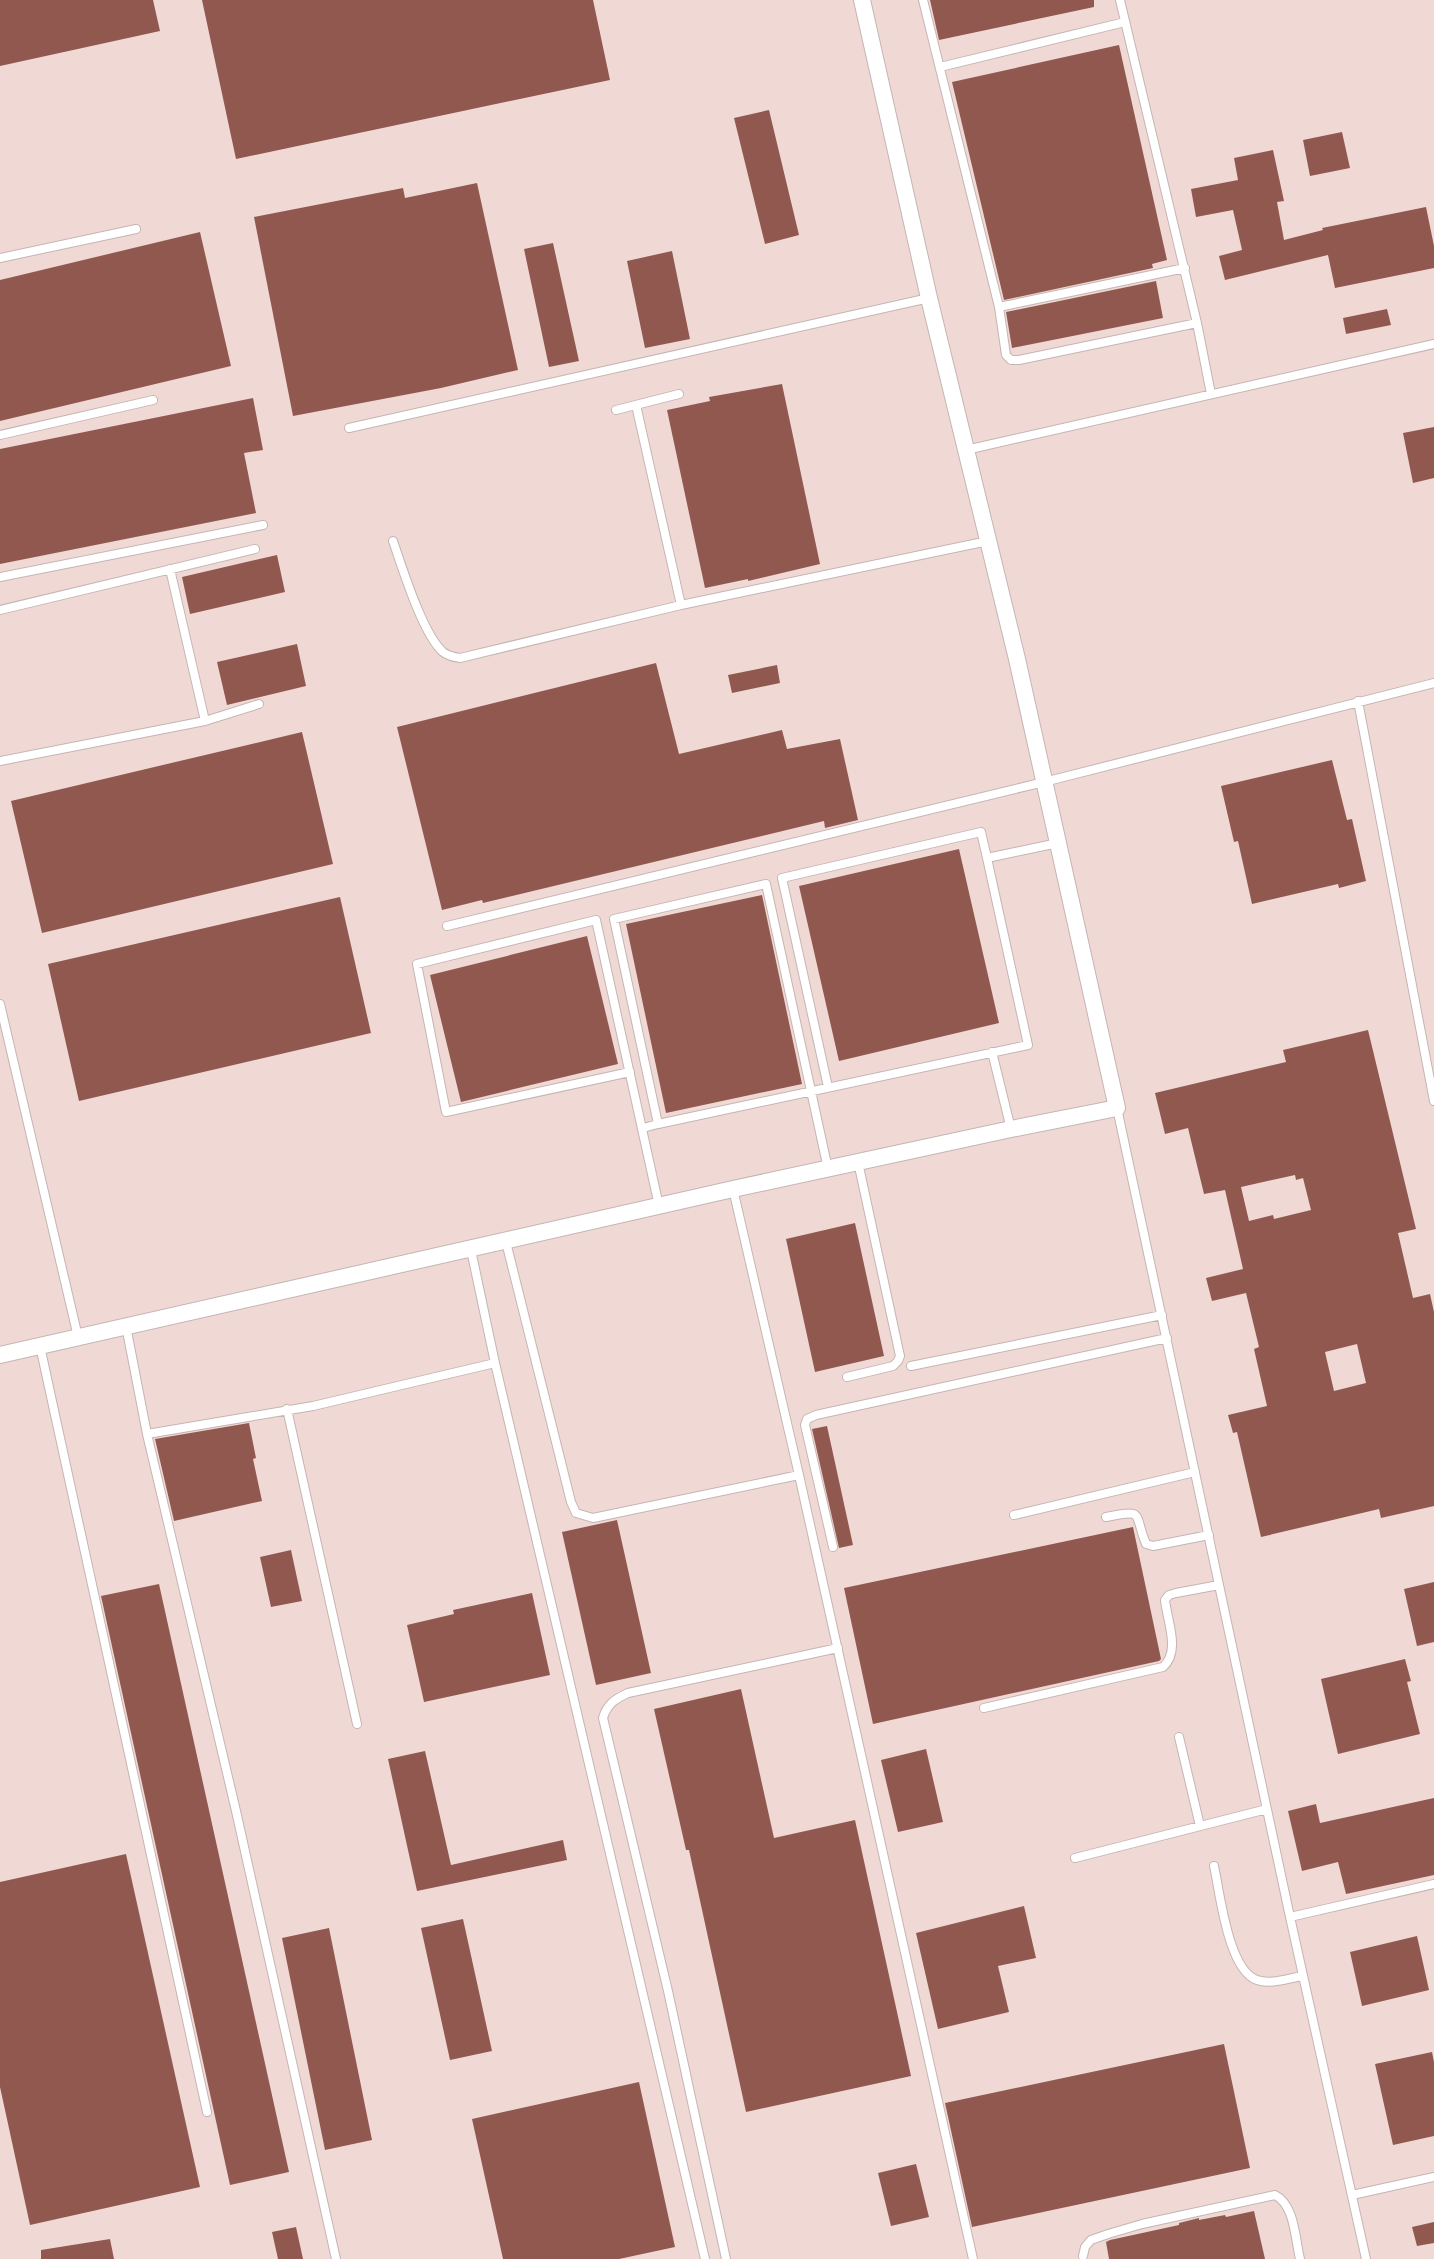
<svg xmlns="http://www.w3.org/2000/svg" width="1434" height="2259" viewBox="0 0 1434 2259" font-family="Raleway,sans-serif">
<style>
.built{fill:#f0d9d5}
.building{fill:#915850;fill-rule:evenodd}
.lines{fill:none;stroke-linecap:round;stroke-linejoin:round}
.service-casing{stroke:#c4b5b3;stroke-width:10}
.minor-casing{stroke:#c4b5b3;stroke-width:18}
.service{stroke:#fff;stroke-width:8}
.minor{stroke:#fff;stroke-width:16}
</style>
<rect width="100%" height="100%" fill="#f7e7e5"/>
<path class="built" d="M 0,0 L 1434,0 L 1434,2259 L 0,2259 Z"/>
<path class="building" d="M 0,0 L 153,0 L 160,31 L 0,66 Z
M 202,0 L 593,0 L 610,80 L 236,159 Z
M 930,0 L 1094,0 L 1094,7 L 939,40 Z
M 1119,45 L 1167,260 L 1152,264 L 1153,268 L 1004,300 L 952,82 Z
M 769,110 L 799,235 L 765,244 L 734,118 Z
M 1342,132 L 1350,168 L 1310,176 L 1303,140 Z
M 1273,150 L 1284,201 L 1277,202 L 1284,240 L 1323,230 L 1322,228 L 1426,207 L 1434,246 L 1434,268 L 1335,288 L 1328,255 L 1225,280 L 1219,256 L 1242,250 L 1233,210 L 1196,217 L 1191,189 L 1238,180 L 1234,158 Z
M 477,183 L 518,370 L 441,388 L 293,416 L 254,217 L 403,188 L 405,198 Z
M 200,232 L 231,366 L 0,421 L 0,280 Z
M 553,243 L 579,361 L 549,367 L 524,249 Z
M 672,251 L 690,339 L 645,348 L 627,261 Z
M 1156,281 L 1163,318 L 1012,348 L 1006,312 Z
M 1387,309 L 1391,325 L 1346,334 L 1343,318 Z
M 782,384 L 820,564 L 748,581 L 748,579 L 705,588 L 667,410 L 710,401 L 709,397 Z
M 253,398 L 263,450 L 244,453 L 256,513 L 0,564 L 0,449 Z
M 1434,427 L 1434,478 L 1413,483 L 1403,433 Z
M 277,555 L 285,592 L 190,614 L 182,577 Z
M 297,644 L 306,686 L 227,705 L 217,662 Z
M 656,663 L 679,754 L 782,730 L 787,749 L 840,739 L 858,820 L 825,828 L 824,821 L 483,903 L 482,900 L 442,910 L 397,727 Z
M 777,665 L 780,683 L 732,693 L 728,675 Z
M 302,732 L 333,864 L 42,933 L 11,801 Z
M 1332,760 L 1347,820 L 1352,819 L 1366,881 L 1339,888 L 1338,884 L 1252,904 L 1238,841 L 1234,842 L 1221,786 Z
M 959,849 L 999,1023 L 839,1061 L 799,886 Z
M 762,895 L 802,1084 L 666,1113 L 626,924 Z
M 340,897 L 371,1033 L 79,1101 L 48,964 Z
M 587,936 L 618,1064 L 461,1102 L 430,975 Z
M 1368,1030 L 1416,1229 L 1398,1233 L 1413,1298 L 1430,1294 L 1434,1312 L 1434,1506 L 1381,1518 L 1379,1509 L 1261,1537 L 1237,1432 L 1233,1433 L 1228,1415 L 1267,1406 L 1254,1349 L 1259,1347 L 1246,1293 L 1212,1301 L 1206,1278 L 1243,1269 L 1225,1190 L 1204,1194 L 1188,1128 L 1165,1134 L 1155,1093 L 1286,1062 L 1283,1050 ZM 1295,1175 L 1296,1180 L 1303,1178 L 1311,1210 L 1274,1219 L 1273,1215 L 1249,1221 L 1241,1187 ZM 1357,1344 L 1366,1383 L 1334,1391 L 1325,1352 Z
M 855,1223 L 884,1356 L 815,1372 L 786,1239 Z
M 249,1423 L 256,1458 L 253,1459 L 262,1501 L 174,1521 L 155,1439 Z
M 827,1426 L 853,1545 L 839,1548 L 812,1429 Z
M 617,1520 L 651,1673 L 596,1685 L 562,1532 Z
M 1133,1527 L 1161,1659 L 1159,1661 L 873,1724 L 844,1588 Z
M 291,1550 L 302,1601 L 271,1607 L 260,1557 Z
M 1434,1582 L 1434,1642 L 1417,1646 L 1404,1589 Z
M 159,1584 L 289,2172 L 230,2185 L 101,1596 Z
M 532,1593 L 550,1675 L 424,1702 L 407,1625 L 454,1614 L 453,1610 Z
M 1405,1659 L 1411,1681 L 1407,1682 L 1420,1734 L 1338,1754 L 1321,1679 Z
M 741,1689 L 774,1838 L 855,1820 L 911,2076 L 746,2112 L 689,1850 L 686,1850 L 654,1709 Z
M 926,1749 L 943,1822 L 898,1832 L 881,1760 Z
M 425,1751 L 451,1865 L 563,1840 L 567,1860 L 417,1891 L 388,1759 Z
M 1434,1798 L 1434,1875 L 1346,1894 L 1338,1862 L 1302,1871 L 1288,1811 L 1316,1804 L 1320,1823 Z
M 126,1854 L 200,2187 L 30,2225 L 0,2087 L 0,1882 Z
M 1024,1906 L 1036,1958 L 998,1966 L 1009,2012 L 938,2029 L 916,1933 Z
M 463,1919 L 492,2051 L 450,2060 L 421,1928 Z
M 329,1928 L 372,2140 L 325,2150 L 282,1938 Z
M 1417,1936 L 1429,1990 L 1362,2006 L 1350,1952 Z
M 1224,2044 L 1250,2168 L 972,2227 L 945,2103 Z
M 1432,2052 L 1434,2062 L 1434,2136 L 1393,2145 L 1375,2064 Z
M 639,2082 L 675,2247 L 619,2259 L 503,2259 L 472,2119 Z
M 916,2164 L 929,2217 L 891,2226 L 878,2173 Z
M 1254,2211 L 1265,2259 L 1109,2259 L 1106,2242 L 1110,2240 L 1179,2225 L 1179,2223 L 1199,2218 L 1199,2220 L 1225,2215 L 1226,2217 Z
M 1434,2222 L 1434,2243 L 1417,2246 L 1412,2227 Z
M 296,2227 L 303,2259 L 278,2259 L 272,2232 Z
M 110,2239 L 114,2259 L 41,2259 L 41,2250 Z"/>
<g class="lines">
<defs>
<path id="service" d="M 923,0 L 999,307 L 1185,268
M 1120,0 L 1197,323 L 1211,394
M 940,67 L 1125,22
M 0,258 L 136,229
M 999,307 L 1006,355 L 1011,360 L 1019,360 L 1197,323
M 636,405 L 681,605
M 616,410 L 679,394
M 349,428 L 929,298
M 0,435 L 153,400
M 966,450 L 1434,344
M 393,541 C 402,567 423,635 443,652 C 448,656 453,657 460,658 L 681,605 L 988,541
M 170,569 L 205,721
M 0,577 L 263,525
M 0,610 L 255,549
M 1358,701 L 1434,1101
M 0,761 L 205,721 L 259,704
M 447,926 L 1044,782 L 1434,683
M 0,1004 L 78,1337
M 992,1052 L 1011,1129
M 630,1072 L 446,1112 L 417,964 L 596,920 L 659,1206
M 828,1087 L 782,878 L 981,832 L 987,858
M 1117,1108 L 1290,1917 L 1366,2259
M 658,1124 L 1028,1045 L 987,858 L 1058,843
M 643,1128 L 658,1124 L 614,919 L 766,884 L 828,1169
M 733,1189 L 799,1475 L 973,2259
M 506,1242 L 571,1502 L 576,1513 L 593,1518 L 799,1475
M 471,1250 L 495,1363 L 705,2259
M 126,1326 L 147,1434 L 236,1811 L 336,2259
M 40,1346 L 207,2112
M 911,1366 L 1162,1315
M 847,1377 L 893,1366 L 898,1361 L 900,1356 L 858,1162
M 287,1409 L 357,1724
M 147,1434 L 313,1406 L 495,1363
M 1014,1515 L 1195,1472
M 1106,1517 C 1146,1509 1133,1513 1146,1544 L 1153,1546 L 1209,1535
M 833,1547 L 805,1425 L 807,1419 L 816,1415 L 1167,1338
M 984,1708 L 1163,1667 C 1181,1651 1167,1621 1165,1600 L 1169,1595 L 1176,1593 L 1219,1585
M 1179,1737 L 1200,1826
M 1075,1858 L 1267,1809
M 1214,1866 C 1220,1893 1228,1970 1257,1980 C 1270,1985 1289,1978 1303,1976
M 1290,1917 L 1434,1884
M 1352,2195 L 1434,2177
M 1083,2256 L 1085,2247 L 1091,2240 L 1108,2234 L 1142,2224 L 1275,2195 C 1295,2205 1295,2239 1300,2259
M 726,2259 L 668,1991 L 603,1718 C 607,1704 615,1699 628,1693 L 838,1648"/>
<path id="minor" d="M 0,1355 L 733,1189 L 1011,1129 L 1117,1108 L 1017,659 L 929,298 L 862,0"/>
</defs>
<use href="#service" class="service-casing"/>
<use href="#minor" class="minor-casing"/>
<use href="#service" class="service"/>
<use href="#minor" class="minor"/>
</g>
</svg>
